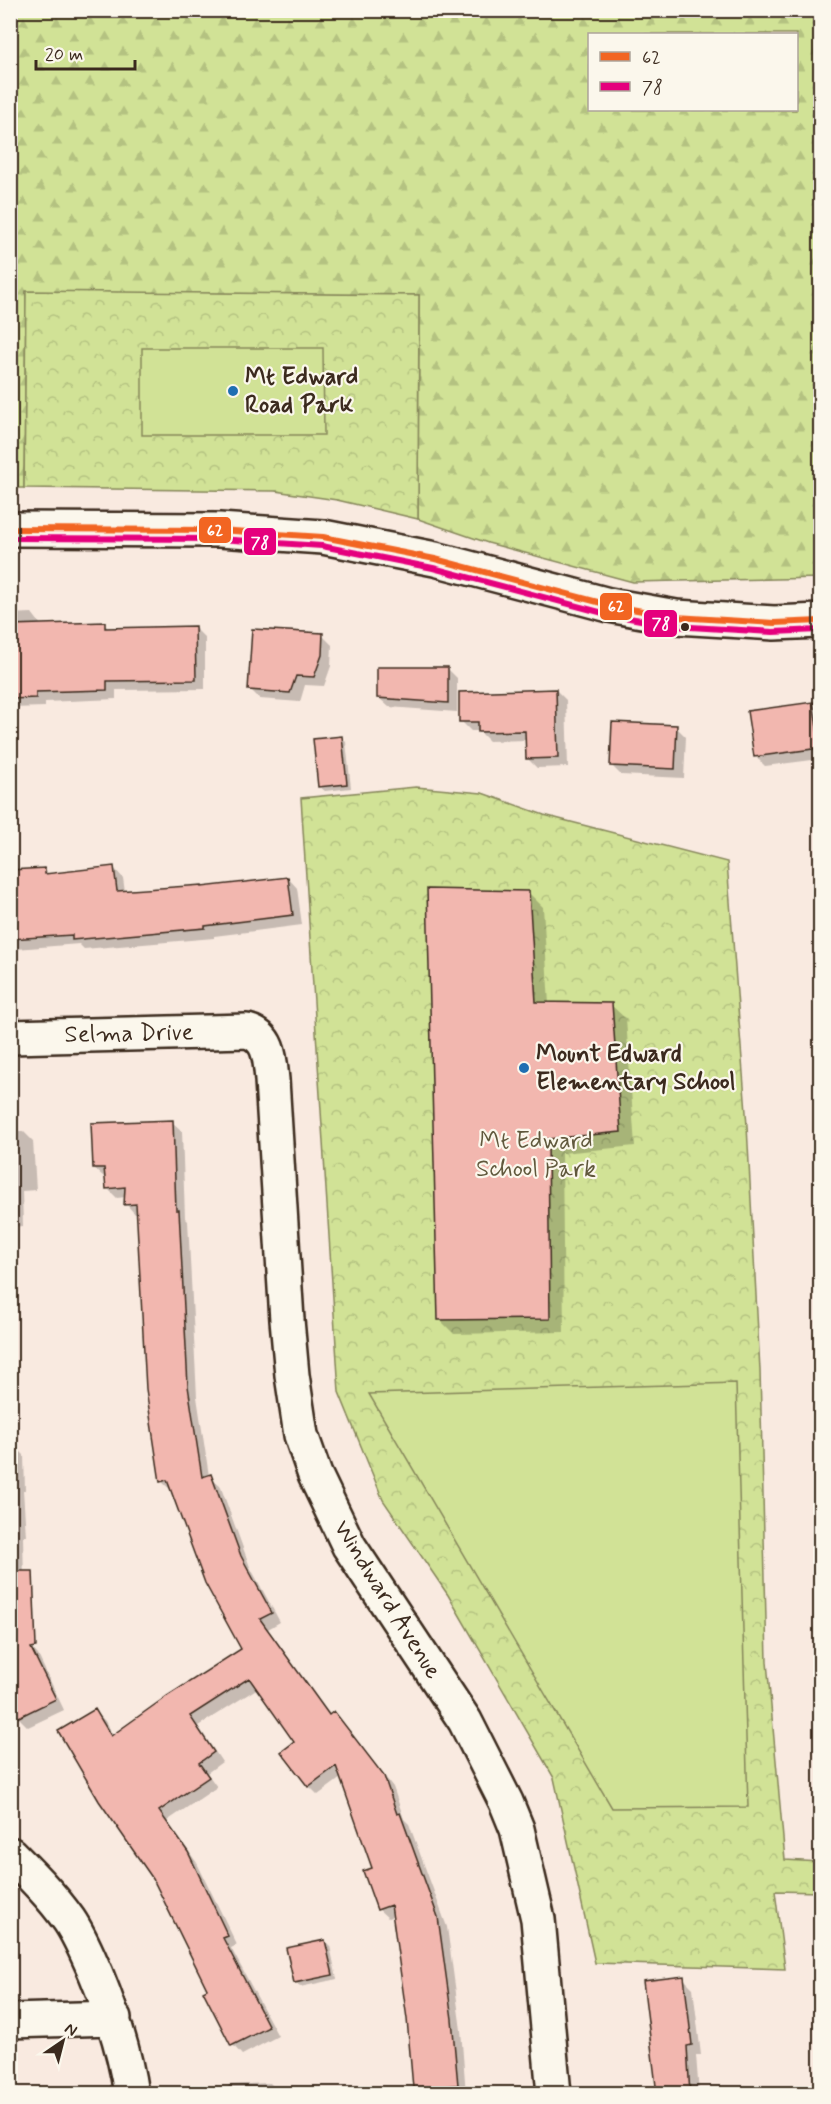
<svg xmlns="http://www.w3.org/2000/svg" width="831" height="2104" viewBox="0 0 831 2104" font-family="Mynerve,sans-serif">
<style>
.forest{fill:url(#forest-firs);stroke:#86865a;stroke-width:1.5;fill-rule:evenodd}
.park{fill:url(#park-crowns);stroke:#86865a;stroke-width:1.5}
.pitch{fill:#d1e296;stroke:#86865a;stroke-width:1.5}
.shadow{fill:#0003}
.building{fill:#f2b7af;stroke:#3b2a1e;stroke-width:1.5}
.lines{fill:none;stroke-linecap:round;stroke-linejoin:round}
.minor-casing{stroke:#3b2a1e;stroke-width:38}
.minor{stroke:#fbf7ec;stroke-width:33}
.bus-1-casing{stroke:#fbf7ec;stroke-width:10}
.bus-2-casing{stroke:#fbf7ec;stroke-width:10}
.bus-1{stroke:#f26522;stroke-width:6}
.bus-2{stroke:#e5007d;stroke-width:6}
.poi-dot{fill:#1f6fb2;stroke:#fbf7ec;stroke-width:2}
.bus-dot{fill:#3b2a1e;stroke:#fbf7ec;stroke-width:2}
.labels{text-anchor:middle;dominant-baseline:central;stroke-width:4.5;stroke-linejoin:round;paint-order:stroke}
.poi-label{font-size:24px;font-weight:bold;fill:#3b2a1e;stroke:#fbf7ec;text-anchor:start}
.street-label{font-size:24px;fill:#3b2a1e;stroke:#fbf7ec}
.park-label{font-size:24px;fill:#60583c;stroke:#fbf7ec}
.line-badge{stroke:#fbf7ec;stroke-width:2}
.badge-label{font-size:16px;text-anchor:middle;font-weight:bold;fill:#fff}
</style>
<defs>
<pattern id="forest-firs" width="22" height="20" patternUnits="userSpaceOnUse" patternTransform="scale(1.5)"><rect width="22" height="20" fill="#d1e296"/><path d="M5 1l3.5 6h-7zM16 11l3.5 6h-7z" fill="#b4c281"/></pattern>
<pattern id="park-crowns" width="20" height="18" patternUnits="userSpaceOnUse" patternTransform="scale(1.5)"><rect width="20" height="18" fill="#d1e296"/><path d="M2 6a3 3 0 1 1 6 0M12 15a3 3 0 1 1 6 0" fill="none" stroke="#b4c281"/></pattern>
</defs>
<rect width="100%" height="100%" fill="#f9eae0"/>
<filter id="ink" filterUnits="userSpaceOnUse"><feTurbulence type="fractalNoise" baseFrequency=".0167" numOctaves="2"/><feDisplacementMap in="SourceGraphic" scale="12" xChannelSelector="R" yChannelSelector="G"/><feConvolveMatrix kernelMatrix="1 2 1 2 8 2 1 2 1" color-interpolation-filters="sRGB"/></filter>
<g filter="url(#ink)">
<path class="forest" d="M 10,11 L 820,11 L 820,578 L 633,582 L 488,543 L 418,519 L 419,295 L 26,292 L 24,488 L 11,488 ZM 590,34 L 796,34 L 796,110 L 590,110 Z"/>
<path class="park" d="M 26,291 L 419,295 L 418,519 L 337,500 L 275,491 L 24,488 Z
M 416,787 L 482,793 L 544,815 L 727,862 L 747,1126 L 760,1370 L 767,1662 L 785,1860 L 820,1862 L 820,1892 L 775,1891 L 785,1969 L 595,1963 L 554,1778 L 448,1595 L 383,1500 L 339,1392 L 301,798 Z"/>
<path class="pitch" d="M 142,348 L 323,348 L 324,435 L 142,435 Z
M 736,1383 L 748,1807 L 612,1808 L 369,1394 Z"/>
<path class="shadow" d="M 32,613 L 42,626 L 104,624 L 109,629 L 195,628 L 205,638 L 205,689 L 116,690 L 116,699 L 45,702 L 45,707 L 10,708 L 10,614 Z
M 322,635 L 332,645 L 331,666 L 324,686 L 305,685 L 300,702 L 260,699 L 250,689 Z
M 447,668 L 457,678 L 457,712 L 389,707 L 379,698 Z
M 556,690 L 566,700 L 568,767 L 537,768 L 527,758 L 527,740 L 489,741 L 479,731 L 471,731 L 461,721 Z
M 813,703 L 818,708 L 820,707 L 820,759 L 765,766 L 755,756 Z
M 676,727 L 686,737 L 684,778 L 621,775 L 611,765 Z
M 342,737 L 346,742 L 351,788 L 325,791 L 320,787 Z
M 114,868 L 123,878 L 125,892 L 203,888 L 288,878 L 297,888 L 302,925 L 214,936 L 214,938 L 84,949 L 79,944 L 16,949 L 10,944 L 10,872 L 44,869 L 50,875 Z
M 529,893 L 543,907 L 549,1004 L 611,1005 L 626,1019 L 635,1146 L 562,1153 L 564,1332 L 454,1334 L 440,1320 Z
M 172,1122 L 182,1131 L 185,1218 L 188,1221 L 197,1397 L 209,1476 L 220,1485 L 250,1567 L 280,1622 L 268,1629 L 331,1716 L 334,1713 L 343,1723 L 393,1787 L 404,1819 L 409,1824 L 447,1927 L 461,2030 L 466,2094 L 415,2094 L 409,2019 L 394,1916 L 388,1918 L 378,1909 L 374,1869 L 341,1778 L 318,1795 L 309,1786 L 296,1742 L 258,1688 L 198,1726 L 222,1762 L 207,1773 L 217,1787 L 167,1821 L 197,1863 L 237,1945 L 231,1948 L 278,2036 L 242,2055 L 233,2045 L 95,1711 L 105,1721 L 113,1736 L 243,1650 L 172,1491 L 162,1482 L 138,1214 L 135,1214 L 126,1204 L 126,1197 L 117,1198 L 108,1189 L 107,1177 L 104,1177 L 94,1168 Z
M 10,1131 L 23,1131 L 33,1141 L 36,1190 L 22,1191 L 23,1226 L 10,1227 Z
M 10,1445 L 14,1445 L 24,1455 L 25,1490 L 23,1490 L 26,1536 L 23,1536 L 25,1627 L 10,1627 Z
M 29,1645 L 38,1655 L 64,1710 L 28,1727 L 18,1717 Z
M 325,1941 L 330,1946 L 337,1979 L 300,1987 L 295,1982 Z
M 683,1978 L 693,1988 L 701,2055 L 696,2055 L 699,2094 L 653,2094 L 658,2092 Z
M 270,2083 L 280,2094 L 229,2094 L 228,2085 Z"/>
<path class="building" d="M 105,622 L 105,628 L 195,626 L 196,680 L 107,681 L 107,690 L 36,692 L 36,698 L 10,699 L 10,625 Z
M 252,629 L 323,633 L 322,655 L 314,677 L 296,676 L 290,693 L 248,690 Z
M 377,667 L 448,667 L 448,703 L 377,698 Z
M 556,689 L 558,758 L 526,759 L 525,731 L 478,732 L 478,722 L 459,722 L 459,692 Z
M 813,702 L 820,748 L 754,757 L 747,711 Z
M 612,722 L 677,725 L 675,769 L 610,766 Z
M 342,736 L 347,784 L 318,787 L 313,739 Z
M 114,866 L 117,891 L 202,885 L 202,887 L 288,877 L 293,915 L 205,926 L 205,928 L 72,940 L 72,935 L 10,939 L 10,870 L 45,868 L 45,874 Z
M 427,889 L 529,891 L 536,1002 L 612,1003 L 621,1132 L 548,1139 L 550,1319 L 438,1320 Z
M 173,1120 L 176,1210 L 179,1210 L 188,1386 L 202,1477 L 211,1474 L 241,1556 L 272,1613 L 260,1619 L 329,1715 L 334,1711 L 384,1776 L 397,1814 L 400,1813 L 438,1917 L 452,2019 L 458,2085 L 413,2088 L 407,2019 L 391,1905 L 377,1910 L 363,1871 L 372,1868 L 336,1766 L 308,1787 L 281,1752 L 294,1742 L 249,1678 L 190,1716 L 214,1752 L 199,1763 L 209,1777 L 159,1811 L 188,1852 L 228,1936 L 223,1938 L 269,2027 L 231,2046 L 203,1991 L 207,1989 L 153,1879 L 99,1801 L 58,1731 L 95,1709 L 111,1736 L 167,1696 L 241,1649 L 205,1583 L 167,1480 L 160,1482 L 146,1389 L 136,1204 L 124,1205 L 125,1187 L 106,1189 L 104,1168 L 93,1168 L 91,1123 Z
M 10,1571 L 33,1571 L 36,1647 L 31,1648 L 56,1699 L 17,1718 L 10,1704 Z
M 325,1940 L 333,1975 L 294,1983 L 286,1948 Z
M 684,1976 L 692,2045 L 687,2046 L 690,2094 L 657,2094 L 643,1981 Z"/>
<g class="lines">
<defs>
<path id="minor" d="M 10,529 L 219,530 L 323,537 L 435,559 L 609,605 L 676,617 L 774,623 L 820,621
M 10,1037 L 247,1031 C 270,1037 270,1060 272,1080 L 287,1320 L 292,1375 L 301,1435 L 315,1475 L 349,1546 L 465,1721 L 506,1802 L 517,1829 L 538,1919 L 554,2094
M 10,1854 C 31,1875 52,1896 69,1920 C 80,1936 88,1956 96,1974 C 112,2013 125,2051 131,2094
M 10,2021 L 114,2018"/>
</defs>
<use href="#minor" class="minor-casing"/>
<use href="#minor" class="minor"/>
<defs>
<path id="bus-1" d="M 10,529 L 219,530 L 323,537 L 435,559 L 609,605 L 676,617 L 774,623 L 820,621"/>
<path id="bus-2" d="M 10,538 L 219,539 L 322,546 L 433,568 L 607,614 L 674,626 L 773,632 L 820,630"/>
</defs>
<use href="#bus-1" class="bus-1-casing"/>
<use href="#bus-2" class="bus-2-casing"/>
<use href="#bus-1" class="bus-1"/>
<use href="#bus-2" class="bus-2"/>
</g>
</g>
<g class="poi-dot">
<circle cx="233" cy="391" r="6"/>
<circle cx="524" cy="1068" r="6"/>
</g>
<circle class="bus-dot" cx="685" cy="627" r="5"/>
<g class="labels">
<g class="poi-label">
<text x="245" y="377">Mt Edward<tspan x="245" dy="28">Road Park</tspan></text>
<text x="536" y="1054">Mount Edward<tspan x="536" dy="28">Elementary School</tspan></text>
</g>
<g class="street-label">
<text transform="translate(129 1034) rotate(-1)">Selma Drive</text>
<text transform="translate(387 1600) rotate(58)">Windward Avenue</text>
</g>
<g class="park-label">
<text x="536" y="1141">Mt Edward<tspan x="536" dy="28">School Park</tspan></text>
</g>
</g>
<g class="line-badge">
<rect x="198" y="516" width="34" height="28" rx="6" fill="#f26522"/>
<rect x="243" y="527" width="34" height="29" rx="6" fill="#e5007d"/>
<rect x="599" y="592" width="34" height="29" rx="6" fill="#f26522"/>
<rect x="643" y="609" width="35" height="29" rx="6" fill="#e5007d"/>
</g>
<g class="badge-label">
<text x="215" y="536">62</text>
<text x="260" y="548">78</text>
<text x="616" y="612">62</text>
<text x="661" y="629">78</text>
</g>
<rect width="831" height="2104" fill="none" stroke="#fbf7ec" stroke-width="36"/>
<rect x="18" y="18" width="795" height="2068" fill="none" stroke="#3b2a1e" stroke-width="2" filter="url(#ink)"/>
<rect x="588" y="33" width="210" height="78" fill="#fbf7ec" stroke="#aea59a" stroke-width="1.5"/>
<rect x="600" y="52" width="30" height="9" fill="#f26522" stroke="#aea59a" stroke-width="1.5"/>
<text x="642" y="63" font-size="18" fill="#3b2a1e">62</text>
<rect x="600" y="82" width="30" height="9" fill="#e5007d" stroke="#aea59a" stroke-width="1.5"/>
<text x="642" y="93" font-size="18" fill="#3b2a1e">78</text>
<g transform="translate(63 2041) rotate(35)" stroke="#fbf7ec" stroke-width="4.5" paint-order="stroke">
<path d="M0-4.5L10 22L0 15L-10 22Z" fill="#3b2a1e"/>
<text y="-9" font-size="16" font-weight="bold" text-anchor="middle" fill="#3b2a1e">N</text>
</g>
<path d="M36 60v9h99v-9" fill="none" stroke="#3b2a1e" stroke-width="3"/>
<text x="45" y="60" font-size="18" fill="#3b2a1e" stroke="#fbf7ec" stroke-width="4.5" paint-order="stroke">20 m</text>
</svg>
